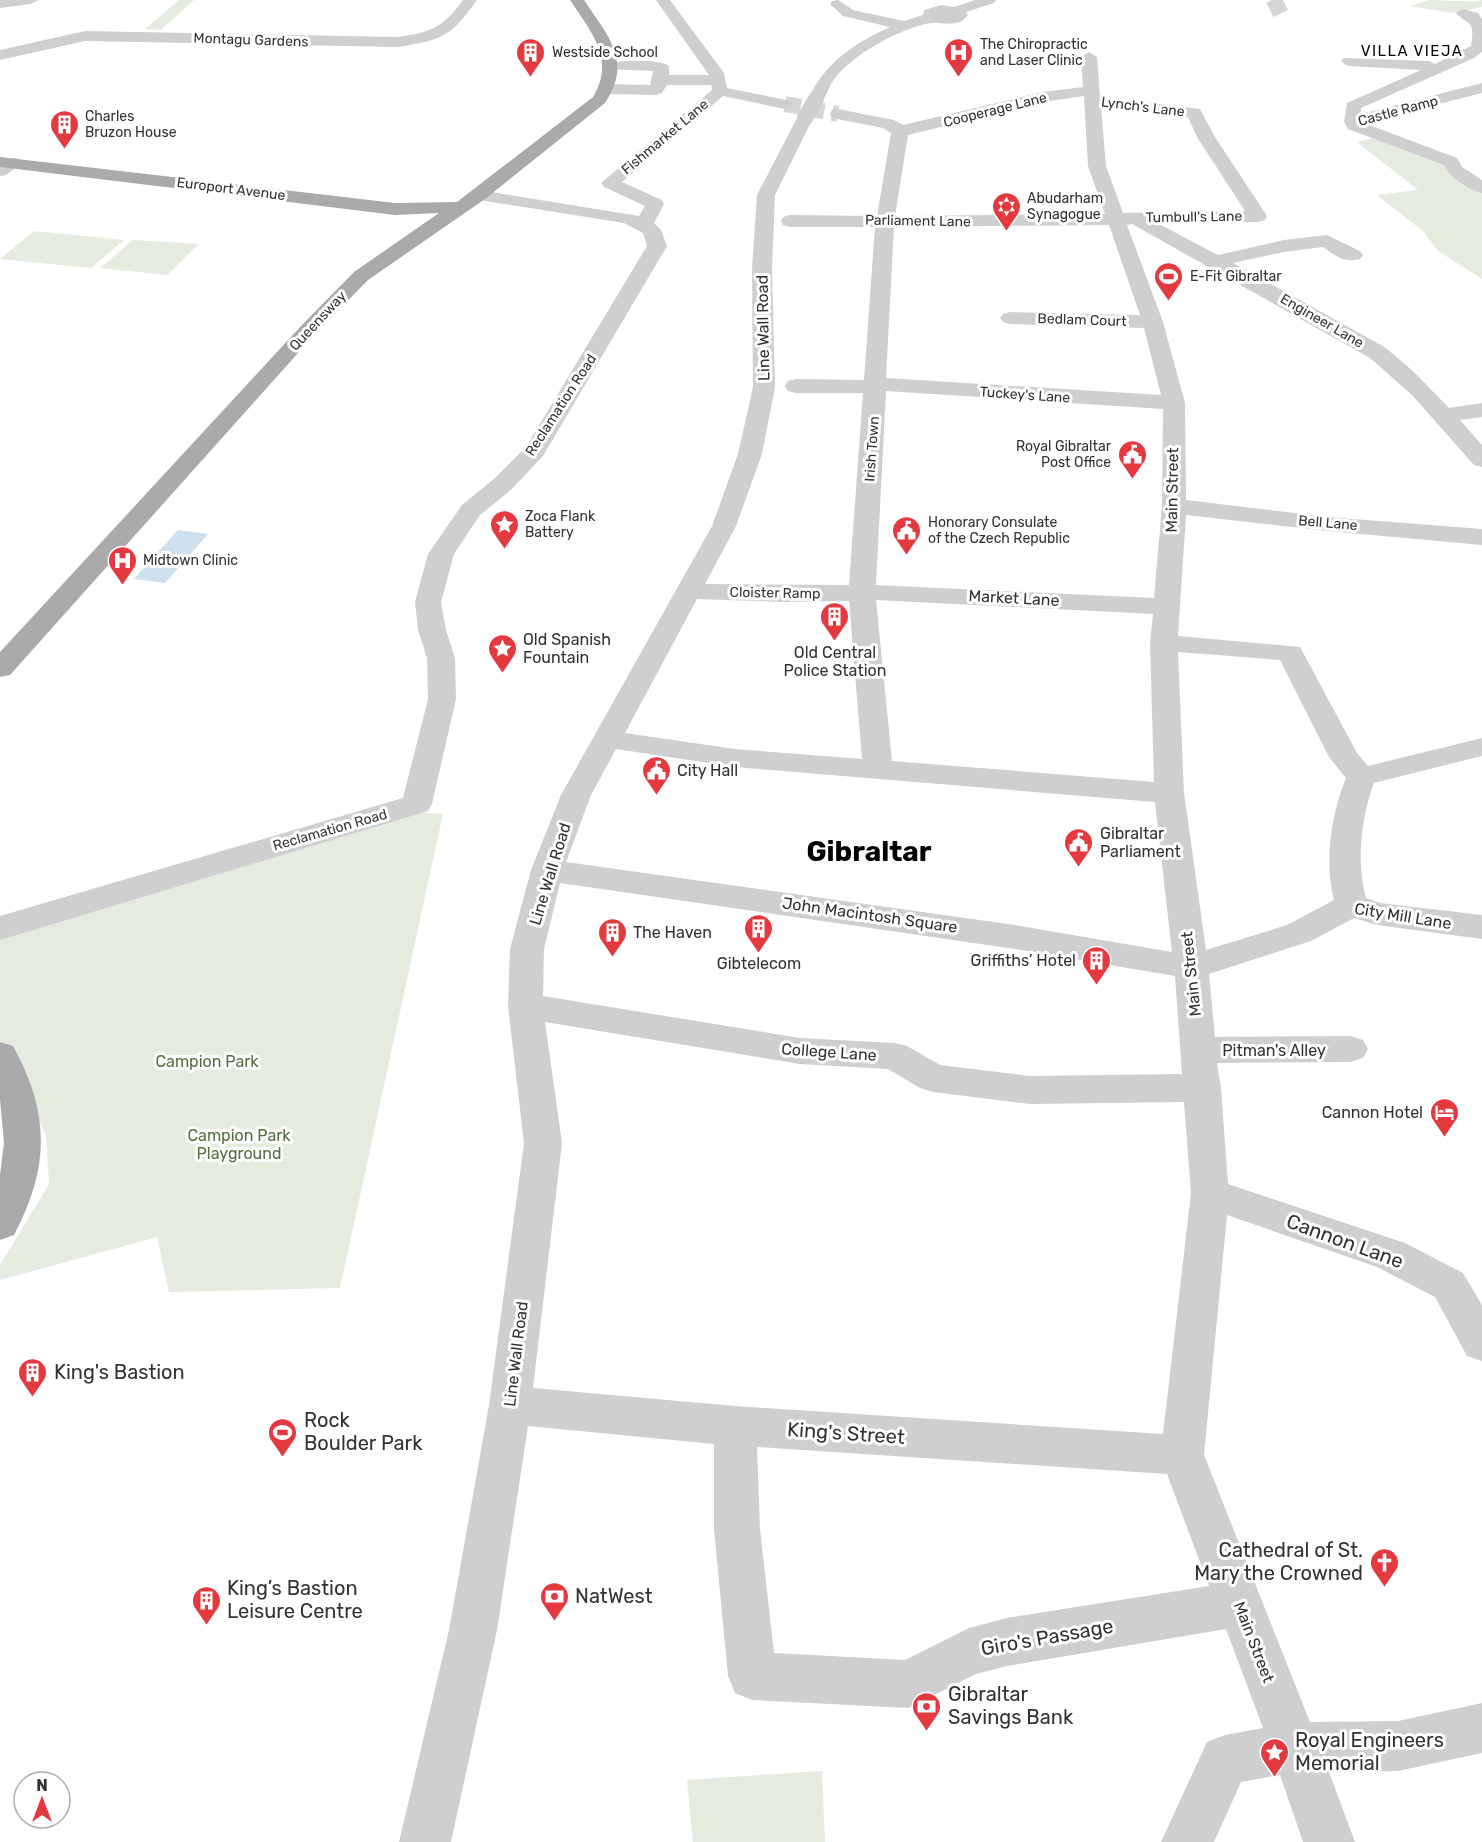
<svg xmlns="http://www.w3.org/2000/svg" width="1482" height="1842" viewBox="0 0 1482 1842" font-family="Rubik,sans-serif">
<style>
.green{fill:#e5ebde}
.water{fill:#cee0ed}
.lines{fill:none;stroke-linecap:round;stroke-linejoin:round}
.minor-tunnel{stroke:#d6d6d6;stroke-width:16;stroke-dasharray:16 8;stroke-linecap:butt}
.minor{fill:#cfcfcf;fill-rule:evenodd}
.major{fill:#aaa;fill-rule:evenodd}
.minor-bridge{stroke:#cfcfcf;stroke-width:16}
.labels{text-anchor:middle;dominant-baseline:central;stroke-width:6;stroke-linejoin:round;paint-order:stroke}
.far-street-label{font-size:14px;fill:#323232;stroke:#fff}
.far-poi-label{font-size:14px;fill:#323232;stroke:#fff;text-anchor:start}
.far-neighbourhood-label{font-size:15px;letter-spacing:1.5px;fill:#000;stroke:#fff}
.street-label{font-size:16px;fill:#323232;stroke:#fff}
.poi-label{font-size:16px;fill:#323232;stroke:#fff;text-anchor:start}
.park-label{font-size:16px;fill:#536f3f;stroke:#fff}
.near-street-label{font-size:20px;fill:#323232;stroke:#fff}
.near-poi-label{font-size:20px;fill:#323232;stroke:#fff;text-anchor:start}
.town-label{font-size:28px;font-weight:bold;fill:#000;stroke:#fff}
</style>
<rect width="100%" height="100%" fill="#fff"/>
<path class="green" d="M 179,0 L 194,0 L 161,30 L 145,29 Z
M 1430,0 C 1449,0 1462,3 1482,0 L 1482,7 L 1453,13 L 1410,6 Z
M 1381,136 L 1435,157 L 1482,185 L 1482,279 L 1438,251 L 1424,232 L 1377,195 L 1418,190 L 1357,142 Z
M 34,231 L 124,240 L 91,268 L 0,259 Z
M 133,240 L 199,244 L 168,275 L 100,268 Z
M 413,812 L 443,814 L 340,1288 L 169,1292 L 157,1237 L 0,1280 L 0,1265 L 49,1184 L 46,1135 L 0,1040 L 0,939 Z
M 822,1771 L 825,1842 L 693,1842 L 687,1780 Z"/>
<path class="water" d="M 178,530 L 208,534 L 165,583 L 134,579 Z"/>
<g class="lines">
<path class="minor-tunnel" d="M 1270,10 L 1290,0
M 785,104 L 838,114"/>
<path class="minor" d="M 0,0 L 38,0 L 31,4 L 0,8 Z
M 463,0 L 477,0 C 451,37 442,40 398,47 L 85,41 L 0,60 L 0,50 L 85,31 L 398,37 C 432,32 442,28 463,0 Z
M 656,0 L 670,0 L 724,73 L 727,88 L 791,101 L 793,104 L 785,109 L 723,96 L 622,182 L 662,200 L 664,204 L 654,223 L 661,230 L 667,246 L 543,456 L 512,489 L 480,515 L 454,554 L 441,602 L 446,630 L 455,658 L 456,699 L 432,804 L 428,811 L 0,940 L 0,916 L 403,798 L 428,699 L 427,658 L 418,630 L 415,602 L 428,554 L 462,505 L 494,479 L 526,447 L 647,246 L 643,233 L 624,223 L 479,200 L 473,199 L 470,195 L 473,191 L 479,190 L 639,216 L 645,206 L 604,187 L 601,183 L 712,90 L 711,85 L 667,85 L 662,93 L 656,95 L 607,94 L 599,89 L 607,84 L 650,85 L 653,71 L 606,69 L 604,66 C 611,59 662,59 669,66 L 669,75 L 709,75 Z
M 838,0 L 853,10 L 904,21 L 923,15 L 924,10 L 941,5 L 954,7 L 975,0 L 996,0 L 994,3 L 966,12 L 968,15 C 957,30 940,20 925,24 C 895,32 855,53 835,78 C 829,85 827,95 822,102 L 816,104 L 808,99 C 826,62 853,44 890,27 L 843,16 L 830,4 L 832,1 Z
M 1463,9 L 1478,13 L 1482,19 L 1482,52 L 1474,58 L 1361,108 L 1361,114 L 1482,83 L 1482,93 L 1364,123 L 1457,158 L 1462,167 L 1482,180 L 1482,193 C 1469,190 1450,178 1444,165 L 1348,129 L 1344,122 L 1347,103 L 1421,70 L 1349,66 L 1344,64 L 1341,61 L 1344,58 L 1429,61 L 1435,64 L 1471,46 C 1475,20 1470,27 1456,13 Z
M 1089,52 L 1097,57 L 1100,97 L 1200,109 L 1215,137 L 1267,216 L 1265,220 L 1258,222 L 1159,224 L 1218,255 L 1284,240 L 1327,235 L 1360,251 L 1363,255 L 1360,259 C 1344,263 1336,256 1323,247 L 1284,252 L 1233,263 L 1386,348 L 1414,372 L 1449,408 L 1482,403 L 1482,417 L 1460,420 L 1482,445 L 1482,467 L 1474,465 L 1412,395 L 1370,358 L 1132,224 L 1127,225 L 1163,322 L 1185,403 L 1186,500 L 1328,517 L 1482,529 L 1482,545 L 1328,531 L 1186,515 L 1178,636 L 1300,647 L 1357,753 L 1368,766 L 1482,738 L 1482,756 L 1374,783 C 1361,817 1356,863 1366,898 L 1380,903 L 1482,915 L 1482,939 L 1377,925 L 1354,918 L 1311,941 L 1209,974 L 1215,1037 L 1350,1036 L 1363,1040 L 1368,1049 L 1363,1058 L 1350,1062 L 1217,1063 L 1221,1088 L 1228,1184 L 1405,1243 L 1463,1273 L 1482,1305 L 1482,1361 L 1467,1356 L 1435,1297 L 1377,1267 L 1227,1215 L 1204,1455 L 1310,1722 L 1398,1721 L 1482,1703 L 1482,1753 L 1398,1771 L 1329,1772 L 1355,1842 L 1303,1842 L 1280,1775 L 1241,1782 L 1214,1842 L 1161,1842 L 1207,1742 L 1225,1735 L 1263,1728 L 1226,1629 L 1007,1666 L 976,1674 L 908,1708 L 752,1700 L 735,1693 L 728,1676 L 714,1529 L 714,1444 L 528,1426 L 497,1630 L 451,1842 L 399,1842 L 449,1630 L 489,1405 L 524,1143 L 508,1006 L 510,949 L 531,870 L 561,795 L 712,526 L 738,454 L 753,387 L 752,269 L 757,195 L 797,118 L 805,113 L 811,114 L 813,118 L 775,195 L 772,269 L 775,387 L 762,454 L 736,526 L 705,584 L 849,585 L 863,393 L 796,393 L 788,391 L 785,386 L 788,381 L 796,379 L 864,380 L 875,227 L 790,227 L 783,225 L 781,221 L 783,217 L 790,215 L 877,216 L 891,133 L 883,128 L 832,118 L 830,114 L 832,110 L 838,109 L 894,120 L 903,125 L 1043,92 L 1083,87 L 1081,57 ZM 1084,96 L 1088,166 L 1105,214 L 895,216 L 908,135 L 1043,102 ZM 1101,107 L 1188,117 L 1197,137 L 1245,211 L 1123,213 L 1106,166 ZM 1109,225 L 1140,315 L 1010,312 L 1003,314 L 1000,318 L 1003,322 L 1010,324 L 1144,328 L 1161,395 L 886,378 L 894,227 ZM 886,391 L 1163,409 L 1162,506 L 1154,598 L 876,585 ZM 697,599 L 782,602 L 849,601 L 862,759 L 735,749 L 625,733 ZM 876,600 L 1153,614 L 1150,643 L 1154,782 L 892,761 ZM 1178,652 L 1280,660 L 1329,757 L 1346,778 C 1331,815 1324,861 1334,900 L 1287,925 L 1206,950 L 1184,793 ZM 616,749 L 735,767 L 1155,802 L 1172,952 L 1015,925 L 566,862 L 591,795 ZM 560,883 L 1015,949 L 1175,976 L 1182,1074 L 1031,1076 L 940,1065 L 907,1046 L 894,1043 L 800,1038 L 543,996 L 544,949 ZM 545,1022 L 800,1064 L 888,1069 L 920,1088 L 933,1092 L 1031,1104 L 1184,1102 L 1191,1193 L 1163,1434 L 735,1406 L 533,1388 L 562,1143 ZM 757,1447 L 1167,1474 L 1209,1586 L 1007,1618 L 969,1628 L 905,1660 L 774,1653 L 760,1529 Z
M 13,158 L 19,159 L 22,163 L 6,175 L 0,176 L 0,163 Z"/>
<path class="major" d="M 570,0 L 584,0 C 608,36 633,61 605,103 L 485,199 L 368,280 L 315,334 L 10,675 L 0,677 L 0,652 L 301,326 L 354,272 L 439,213 L 395,215 L 0,167 L 0,157 L 395,203 L 457,202 L 593,97 C 616,59 591,32 570,0 Z
M 0,1042 L 13,1046 C 50,1113 50,1167 14,1235 L 0,1240 L 0,1175 L 4,1143 L 0,1099 Z"/>
<path class="minor-bridge" d="M 805,118 L 816,99"/>
</g>
<defs>
<symbol id="building-pin" viewBox="-11 -11 22 30"><path d="M0 17L-7.5 6A9.5 9.5 0 1 1 7.5 6Z" fill="#e4393f" stroke="#fff"/><path d="M-4-6H4V6H1V3H-1V6H-4ZM-2.5-4.3h1.7v1.8h-1.7ZM.8-4.3h1.7v1.8H.8ZM-2.5-1h1.7V.8h-1.7ZM.8-1h1.7V.8H.8Z" fill="#fff"/></symbol>
<symbol id="hospital-pin" viewBox="-11 -11 22 30"><path d="M0 17L-7.5 6A9.5 9.5 0 1 1 7.5 6Z" fill="#e4393f" stroke="#fff"/><path d="M-5-5h3v3.5h4V-5h3V5h-3V1.5h-4V5h-3Z" fill="#fff"/></symbol>
<symbol id="synagogue-pin" viewBox="-11 -11 22 30"><path d="M0 17L-7.5 6A9.5 9.5 0 1 1 7.5 6Z" fill="#e4393f" stroke="#fff"/><path d="M0-6.5L5.6 3.2H-5.6ZM0 6.5L5.6-3.2H-5.6Z" fill="#fff"/></symbol>
<symbol id="stadium-pin" viewBox="-11 -11 22 30"><path d="M0 17L-7.5 6A9.5 9.5 0 1 1 7.5 6Z" fill="#e4393f" stroke="#fff"/><path d="M0-5a6.5 5 0 1 0 0 10a6.5 5 0 1 0 0-10ZM-3.5-1.8h7v3.6h-7Z" fill="#fff"/></symbol>
<symbol id="civic-pin" viewBox="-11 -11 22 30"><path d="M0 17L-7.5 6A9.5 9.5 0 1 1 7.5 6Z" fill="#e4393f" stroke="#fff"/><path d="M-.6-6.5H3V-4.5H.6V-3L4-1V1h2V6H-6V1h2V-1L-.6-3ZM-1.2 2.5V6h2.4V2.5Z" fill="#fff"/></symbol>
<symbol id="sight-pin" viewBox="-11 -11 22 30"><path d="M0 17L-7.5 6A9.5 9.5 0 1 1 7.5 6Z" fill="#e4393f" stroke="#fff"/><path d="M0-6L1.8-2.2L6-1.7L2.9 1.2L3.7 5.4L0 3.3L-3.7 5.4L-2.9 1.2L-6-1.7L-1.8-2.2Z" fill="#fff"/></symbol>
<symbol id="hotel-pin" viewBox="-11 -11 22 30"><path d="M0 17L-7.5 6A9.5 9.5 0 1 1 7.5 6Z" fill="#e4393f" stroke="#fff"/><path d="M-6-4.5h1.5V1H6V5H4.5V3h-9V5H-6ZM-4 0a1.8 1.8 0 1 1 3.6 0ZM.5 0V-2.5h3Q6-2.5 6 0Z" fill="#fff"/></symbol>
<symbol id="church-pin" viewBox="-11 -11 22 30"><path d="M0 17L-7.5 6A9.5 9.5 0 1 1 7.5 6Z" fill="#e4393f" stroke="#fff"/><path d="M-1.2-6h2.4v3.5h3.3v2.4h-3.3V6h-2.4V-.1h-3.3v-2.4h3.3Z" fill="#fff"/></symbol>
<symbol id="bank-pin" viewBox="-11 -11 22 30"><path d="M0 17L-7.5 6A9.5 9.5 0 1 1 7.5 6Z" fill="#e4393f" stroke="#fff"/><path d="M-6-4H6V4H-6ZM0-2.3a2.3 2.3 0 1 0 0 4.6a2.3 2.3 0 1 0 0-4.6Z" fill="#fff"/></symbol>
</defs>
<g fill-rule="evenodd">
<use href="#building-pin" x="514" y="36" width="33" height="45"/>
<use href="#hospital-pin" x="942" y="36" width="33" height="45"/>
<use href="#building-pin" x="48" y="108" width="33" height="45"/>
<use href="#synagogue-pin" x="990" y="190" width="33" height="45"/>
<use href="#stadium-pin" x="1152" y="260" width="33" height="45"/>
<use href="#civic-pin" x="1116" y="438" width="33" height="45"/>
<use href="#sight-pin" x="488" y="508" width="33" height="45"/>
<use href="#civic-pin" x="890" y="514" width="33" height="45"/>
<use href="#hospital-pin" x="106" y="544" width="33" height="45"/>
<use href="#building-pin" x="818" y="600" width="33" height="45"/>
<use href="#sight-pin" x="486" y="632" width="33" height="45"/>
<use href="#civic-pin" x="640" y="754" width="33" height="45"/>
<use href="#civic-pin" x="1062" y="826" width="33" height="45"/>
<use href="#building-pin" x="742" y="912" width="33" height="45"/>
<use href="#building-pin" x="596" y="916" width="33" height="45"/>
<use href="#building-pin" x="1080" y="944" width="33" height="45"/>
<use href="#hotel-pin" x="1428" y="1096" width="33" height="45"/>
<use href="#building-pin" x="16" y="1356" width="33" height="45"/>
<use href="#stadium-pin" x="266" y="1416" width="33" height="45"/>
<use href="#church-pin" x="1368" y="1546" width="33" height="45"/>
<use href="#bank-pin" x="538" y="1580" width="33" height="45"/>
<use href="#building-pin" x="190" y="1584" width="33" height="45"/>
<use href="#bank-pin" x="910" y="1690" width="33" height="45"/>
<use href="#sight-pin" x="1258" y="1736" width="33" height="45"/>
</g>
<g class="labels">
<g class="far-street-label">
<text transform="translate(251 40) rotate(2)">Montagu Gardens</text>
<text transform="translate(1143 107) rotate(7)">Lynch's Lane</text>
<text transform="translate(995 110) rotate(-14)">Cooperage Lane</text>
<text transform="translate(1398 111) rotate(-15)">Castle Ramp</text>
<text transform="translate(665 137) rotate(-40)">Fishmarket Lane</text>
<text transform="translate(231 189) rotate(7)">Europort Avenue</text>
<text transform="translate(1194 217) rotate(-1)">Tumbull's Lane</text>
<text transform="translate(918 221) rotate(1)">Parliament Lane</text>
<text transform="translate(1082 320) rotate(2)">Bedlam Court</text>
<text transform="translate(318 321) rotate(-47)">Queensway</text>
<text transform="translate(1322 321) rotate(30)">Engineer Lane</text>
<text transform="translate(1025 395) rotate(4)">Tuckey's Lane</text>
<text transform="translate(561 405) rotate(-57)">Reclamation Road</text>
<text transform="translate(872 449) rotate(-86)">Irish Town</text>
<text transform="translate(1328 523) rotate(5)">Bell Lane</text>
<text transform="translate(775 593) rotate(1)">Cloister Ramp</text>
<text transform="translate(330 830) rotate(-16)">Reclamation Road</text>
</g>
<g class="far-poi-label">
<text x="980" y="44">The Chiropractic<tspan x="980" dy="16">and Laser Clinic</tspan></text>
<text x="552" y="52">Westside School</text>
<text x="85" y="116">Charles<tspan x="85" dy="16">Bruzon House</tspan></text>
<text x="1027" y="198">Abudarham<tspan x="1027" dy="16">Synagogue</tspan></text>
<text x="1190" y="276">E-Fit Gibraltar</text>
<text x="1111" y="446" text-anchor="end">Royal Gibraltar<tspan x="1111" dy="16">Post Office</tspan></text>
<text x="525" y="516">Zoca Flank<tspan x="525" dy="16">Battery</tspan></text>
<text x="928" y="522">Honorary Consulate<tspan x="928" dy="16">of the Czech Republic</tspan></text>
<text x="143" y="560">Midtown Clinic</text>
</g>
<g class="far-neighbourhood-label">
<text x="1412" y="51">VILLA VIEJA</text>
</g>
<g class="street-label">
<text transform="translate(763 328) rotate(-91)">Line Wall Road</text>
<text transform="translate(1172 490) rotate(-89)">Main Street</text>
<text transform="translate(1014 598) rotate(3)">Market Lane</text>
<text transform="translate(550 874) rotate(-73)">Line Wall Road</text>
<text transform="translate(870 915) rotate(8)">John Macintosh Square</text>
<text transform="translate(1403 916) rotate(9)">City Mill Lane</text>
<text transform="translate(1191 974) rotate(-96)">Main Street</text>
<text x="1274" y="1050">Pitman's Alley</text>
<text transform="translate(829 1052) rotate(4)">College Lane</text>
<text transform="translate(516 1354) rotate(-83)">Line Wall Road</text>
<text transform="translate(1254 1642) rotate(69)">Main Street</text>
</g>
<g class="poi-label">
<text x="523" y="639">Old Spanish<tspan x="523" dy="18">Fountain</tspan></text>
<text x="835" y="652" text-anchor="middle">Old Central<tspan x="835" dy="18">Police Station</tspan></text>
<text x="677" y="770">City Hall</text>
<text x="1100" y="833">Gibraltar<tspan x="1100" dy="18">Parliament</tspan></text>
<text x="633" y="932">The Haven</text>
<text x="1076" y="960" text-anchor="end">Griffiths’ Hotel</text>
<text x="759" y="963" text-anchor="middle">Gibtelecom</text>
<text x="1423" y="1112" text-anchor="end">Cannon Hotel</text>
</g>
<g class="park-label">
<text x="207" y="1061">Campion Park</text>
<text x="239" y="1135">Campion Park<tspan x="239" dy="18">Playground</tspan></text>
</g>
<g class="near-street-label">
<text transform="translate(1345 1241) rotate(20)">Cannon Lane</text>
<text transform="translate(846 1433) rotate(4)">King's Street</text>
<text transform="translate(1047 1637) rotate(-10)">Giro's Passage</text>
</g>
<g class="near-poi-label">
<text x="54" y="1372">King's Bastion</text>
<text x="304" y="1420">Rock<tspan x="304" dy="23">Boulder Park</tspan></text>
<text x="1363" y="1550" text-anchor="end">Cathedral of St.<tspan x="1363" dy="23">Mary the Crowned</tspan></text>
<text x="227" y="1588">King’s Bastion<tspan x="227" dy="23">Leisure Centre</tspan></text>
<text x="575" y="1596">NatWest</text>
<text x="948" y="1694">Gibraltar<tspan x="948" dy="23">Savings Bank</tspan></text>
<text x="1295" y="1740">Royal Engineers<tspan x="1295" dy="23">Memorial</tspan></text>
</g>
<g class="town-label">
<text x="869" y="851">Gibraltar</text>
</g>
</g>
<g transform="translate(42 1800)"><circle r="28" fill="#ffffff" stroke="#adadad" stroke-width="1.5"/>
<path d="M0-4.5L10 22L0 15L-10 22Z" fill="#e4393f"/>
<text y="-9" font-size="16" font-weight="bold" text-anchor="middle" fill="#323232">N</text>
</g>
</svg>
